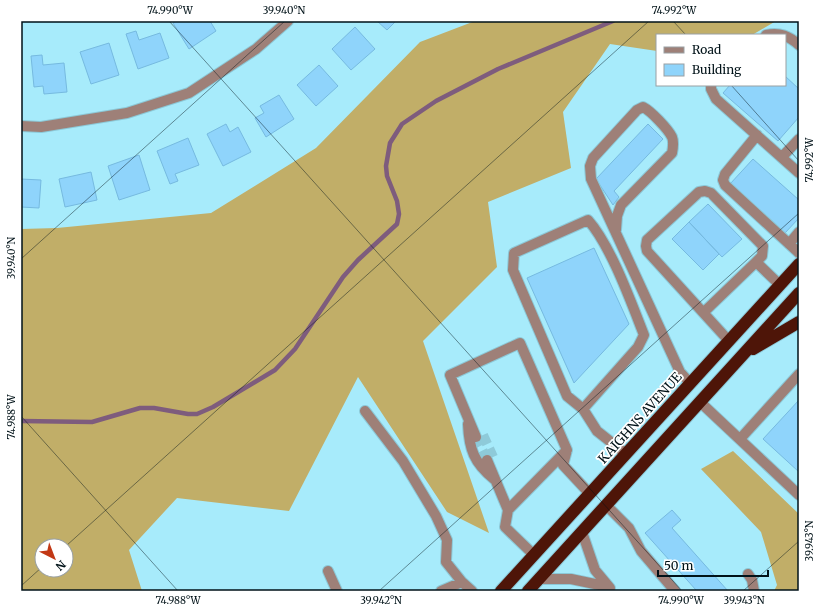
<svg xmlns="http://www.w3.org/2000/svg" width="820" height="612" viewBox="0 0 820 612" font-family="Merriweather,serif">
<style>
.forest{fill:#c1ae68;fill-rule:evenodd}
.lines{fill:none;stroke-linecap:round;stroke-linejoin:round}
.stream{stroke:#7e5c7d;stroke-width:4.5}
.building{fill:#8fd4fb;stroke:#76bae0}
.minor-tunnel{stroke:#8ecad9;stroke-width:10;stroke-dasharray:10 5;stroke-linecap:butt}
.minor-casing{stroke:#8cc8d7;stroke-width:12}
.highway-casing{stroke:#8cc8d7;stroke-width:14}
.minor{stroke:#9e8078;stroke-width:10}
.highway{stroke:#4e1508;stroke-width:12}
.ticks{fill:none;stroke:#001218;stroke-width:1;stroke-opacity:0.45}
.labels{text-anchor:middle;dominant-baseline:central;stroke-width:3.5;stroke-linejoin:round;paint-order:stroke}
.street-label{font-size:13px;fill:#001218;stroke:#fff}
.neatline{fill:none;stroke:#001218;stroke-width:1.5}
.ticks-label{font-size:10px;text-anchor:middle;fill:#001218}
</style>
<rect width="100%" height="100%" fill="#a7ebfb"/>
<path class="forest" d="M 475,21 L 776,21 L 752,35 L 657,35 L 657,51 L 610,44 L 563,112 L 571,168 L 488,202 L 497,267 L 423,341 L 489,533 L 447,512 L 358,377 L 289,511 L 177,498 L 129,550 L 142,591 L 21,591 L 21,229 L 57,228 L 211,213 L 316,148 L 420,42 ZM 42,546 L 66,546 L 66,570 L 42,570 Z
M 733,451 L 799,514 L 799,591 L 774,591 L 777,585 L 761,532 L 701,469 Z"/>
<g class="lines">
<path class="stream" d="M 21,421 L 92,422 L 140,408 L 154,408 L 188,414 L 197,414 L 213,407 L 275,370 L 295,349 L 343,277 L 358,260 L 397,224 L 399,214 L 397,201 L 387,176 L 386,166 L 390,143 L 402,124 L 436,101 L 498,69 L 613,21"/>
</g>
<path class="building" d="M 176,21 L 210,21 L 216,31 L 189,49 L 173,23 Z
M 377,21 L 396,21 L 387,30 Z
M 355,27 L 375,49 L 351,70 L 332,49 Z
M 136,31 L 139,40 L 160,33 L 169,58 L 138,69 L 126,34 Z
M 109,43 L 119,75 L 91,84 L 80,52 Z
M 42,55 L 43,65 L 64,63 L 67,92 L 44,94 L 43,86 L 34,87 L 31,56 Z
M 319,65 L 338,86 L 316,106 L 297,85 Z
M 785,76 L 799,89 L 799,117 L 778,141 L 723,93 L 730,85 L 785,85 Z
M 279,95 L 294,119 L 266,137 L 255,118 L 264,113 L 260,106 Z
M 226,124 L 230,132 L 238,127 L 251,152 L 223,166 L 207,134 Z
M 648,124 L 663,139 L 614,191 L 619,197 L 613,205 L 596,179 Z
M 188,138 L 199,165 L 175,174 L 178,181 L 170,184 L 157,151 Z
M 139,155 L 150,190 L 119,200 L 108,166 Z
M 753,159 L 799,200 L 799,218 L 785,233 L 730,184 Z
M 91,172 L 97,200 L 65,207 L 59,179 Z
M 21,179 L 41,180 L 39,208 L 21,207 Z
M 708,204 L 742,239 L 722,257 L 689,222 Z
M 689,222 L 719,254 L 703,270 L 672,239 Z
M 594,248 L 629,324 L 574,383 L 527,278 Z
M 799,400 L 799,472 L 763,439 Z
M 672,510 L 681,520 L 672,528 L 728,591 L 695,591 L 696,590 L 645,533 Z"/>
<g class="lines">
<path class="minor-tunnel" d="M 483,435 L 493,457
M 476,437 L 487,460"/>
<defs>
<path id="minor" d="M 766,35 C 780,32 789,36 799,45
M 711,85 L 711,89 L 716,99 L 799,173
M 21,126 L 41,127 L 127,113 L 189,93 L 256,49 L 288,21
M 757,135 L 725,174 L 723,180 L 725,185 L 799,253
M 782,157 L 799,139
M 616,230 L 617,216 L 621,205 L 672,153 C 673,148 674,142 672,137 C 668,129 651,111 643,107 L 637,110 L 593,158 L 590,166 L 591,179 L 680,372 L 690,383
M 789,244 L 799,232
M 704,312 L 756,262
M 729,341 L 647,251 L 646,246 L 647,240 L 699,192 L 705,191 L 711,193 L 763,246 L 762,256 L 756,262 L 780,285
M 700,402 L 799,495
M 583,409 L 638,347 L 644,335 C 631,302 611,246 588,220 L 514,253 L 513,270 L 567,396 L 583,409 L 597,431 L 626,454
M 365,411 L 403,461 L 436,516 L 447,540 L 446,562 L 462,582 L 472,591
M 468,424 C 469,449 474,463 494,479
M 476,437 L 450,375 L 520,343 L 567,450 L 563,465 L 590,494
M 740,439 L 799,374
M 487,460 L 508,510 L 505,527 L 534,555
M 606,505 L 629,528 L 641,551 L 675,591
M 508,510 L 567,450
M 582,532 L 595,570 L 610,588
M 328,571 L 337,591
M 748,574 L 752,580 L 754,591
M 539,579 L 571,579 L 609,587
M 441,591 L 462,582"/>
<path id="highway" d="M 753,349 L 799,322
M 501,591 L 799,264
M 528,591 L 799,293"/>
</defs>
<use href="#minor" class="minor-casing"/>
<use href="#highway" class="highway-casing"/>
<use href="#minor" class="minor"/>
<use href="#highway" class="highway"/>
</g>
<path class="ticks" d="M 169,21 L 682,591M 673,21 L 686,35M 731,85 L 799,161M 21,259 L 285,21M 21,416 L 178,591M 66,546 L 649,21M 21,586 L 42,567M 379,591 L 799,213M 743,591 L 799,541"/>
<g class="labels">
<g class="street-label">
<text transform="translate(640 418) rotate(-48)">KAIGHNS AVENUE</text>
</g>
</g>
<rect width="820" height="612" fill="none" stroke="#ffffff" stroke-width="44"/>
<rect x="656" y="34" width="130" height="52" fill="#ffffff" stroke="#99a0a3"/>
<rect x="664" y="47" width="20" height="6" fill="#9e8078" stroke="#99a0a3"/>
<text x="692" y="54" font-size="12" fill="#001218">Road</text>
<rect x="664" y="64" width="20" height="12" fill="#8fd4fb" stroke="#99a0a3"/>
<text x="692" y="74" font-size="12" fill="#001218">Building</text>
<g transform="translate(54 558) rotate(138)"><circle r="19" fill="#ffffff" stroke="#99a0a3"/>
<path d="M0-3L7 15L0 10L-7 15Z" fill="#c23815"/>
<text y="-6" font-size="11" font-weight="bold" text-anchor="middle" fill="#001218">N</text>
</g>
<path d="M658 570v6h110v-6" fill="none" stroke="#001218" stroke-width="2"/>
<text x="664" y="570" font-size="12" fill="#001218" stroke="#ffffff" stroke-width="3" paint-order="stroke">50 m</text>
<rect x="22" y="22" width="776" height="568" class="neatline"/>
<g class="ticks-label">
<text x="170" y="14">74.990°W</text>
<text x="284" y="14">39.940°N</text>
<text x="674" y="14">74.992°W</text>
<text transform="translate(809 160) rotate(-90)" y="4">74.992°W</text>
<text transform="translate(11 258) rotate(-90)" y="4">39.940°N</text>
<text transform="translate(11 417) rotate(-90)" y="4">74.988°W</text>
<text transform="translate(809 541) rotate(-90)" y="4">39.943°N</text>
<text x="178" y="604">74.988°W</text>
<text x="381" y="604">39.942°N</text>
<text x="681" y="604">74.990°W</text>
<text x="744" y="604">39.943°N</text>
</g>
</svg>
